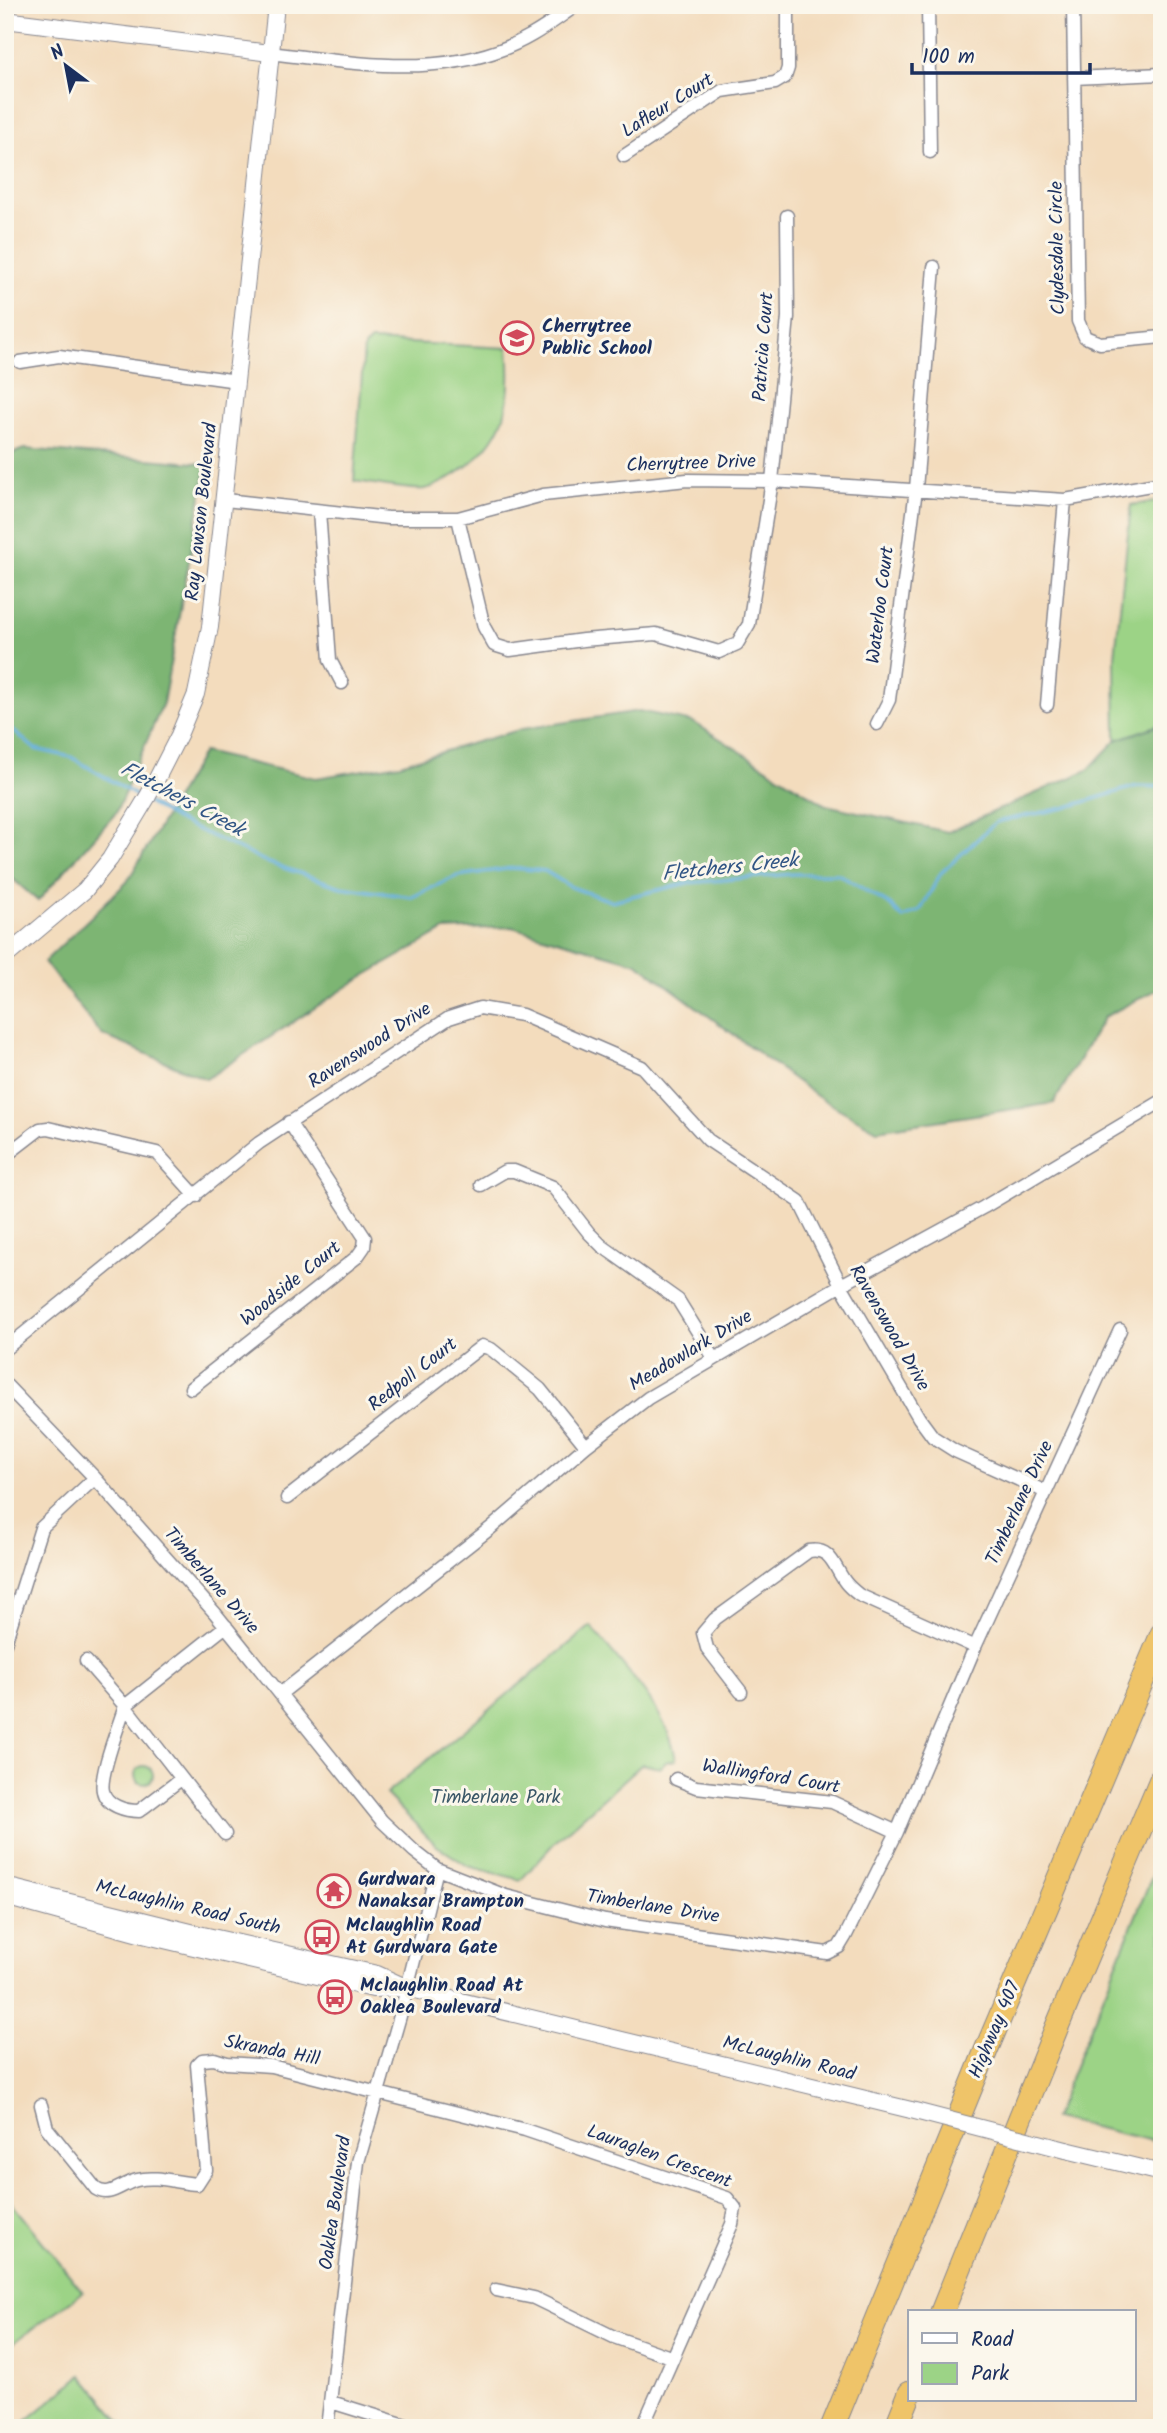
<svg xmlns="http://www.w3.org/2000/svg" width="1167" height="2433" viewBox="0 0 1167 2433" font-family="Kalam,sans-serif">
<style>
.green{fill:#9cd386;stroke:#5c8172;stroke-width:2}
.forest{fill:#7db573;stroke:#4c7268;stroke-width:2}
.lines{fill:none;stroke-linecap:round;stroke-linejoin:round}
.stream{stroke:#64afdc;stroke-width:3.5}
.minor-casing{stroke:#87868e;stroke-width:15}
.tertiary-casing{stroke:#87868e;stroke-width:18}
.motorway-casing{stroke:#87868e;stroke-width:25}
.minor{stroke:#fff;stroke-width:12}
.tertiary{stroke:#fff;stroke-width:16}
.motorway{stroke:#efc469;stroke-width:23}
.tertiary-bridge-casing{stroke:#87868e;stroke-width:18;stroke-linecap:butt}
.tertiary-bridge{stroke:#fff;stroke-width:16}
.labels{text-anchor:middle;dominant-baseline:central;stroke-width:6;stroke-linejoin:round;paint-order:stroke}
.street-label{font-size:19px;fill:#1b2f5e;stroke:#fbf7ec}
.poi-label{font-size:19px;font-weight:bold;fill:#1b2f5e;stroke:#fbf7ec;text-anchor:start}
.park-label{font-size:19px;fill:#3b5868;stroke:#fbf7ec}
.water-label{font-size:21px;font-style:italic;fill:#315584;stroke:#fbf7ec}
</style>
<rect width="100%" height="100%" fill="#fbf7ec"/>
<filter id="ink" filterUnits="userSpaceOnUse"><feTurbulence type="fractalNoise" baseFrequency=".0143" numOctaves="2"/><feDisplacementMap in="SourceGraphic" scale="14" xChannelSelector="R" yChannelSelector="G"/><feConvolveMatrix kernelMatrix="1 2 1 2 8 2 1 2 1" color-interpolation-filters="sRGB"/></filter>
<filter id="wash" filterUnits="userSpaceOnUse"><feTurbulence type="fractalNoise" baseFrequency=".00686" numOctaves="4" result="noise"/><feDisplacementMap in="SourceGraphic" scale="28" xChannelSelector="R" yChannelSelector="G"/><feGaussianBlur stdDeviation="1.57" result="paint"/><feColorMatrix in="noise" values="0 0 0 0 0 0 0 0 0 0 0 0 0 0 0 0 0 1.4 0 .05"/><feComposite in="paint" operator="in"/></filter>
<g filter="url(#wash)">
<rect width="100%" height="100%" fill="#f3dcbd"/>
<path class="green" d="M 371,341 L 508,348 C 513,404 507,438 459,472 C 450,478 435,487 425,489 C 411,491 370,483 354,481 L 364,347 Z
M 1162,501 L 1162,724 L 1116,740 L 1115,656 L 1131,505 Z
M 591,1626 C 622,1666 668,1709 676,1760 L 666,1762 L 660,1768 L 642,1764 L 555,1842 L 521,1880 L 468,1866 L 437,1846 L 386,1794 Z
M135 1775a9 9 0 1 1 18 0a9 9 0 1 1-18 0Z
M 1162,1851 L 1162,2143 L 1054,2118 Z
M 5,2195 L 83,2292 L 5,2349 Z
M 82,2375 L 126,2428 L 22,2428 L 20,2426 Z"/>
<path class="forest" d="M 24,449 L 207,464 L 163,703 L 116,813 L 38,901 L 5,872 L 5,456 Z
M 639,711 L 693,722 L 826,805 L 948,832 L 1088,770 L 1116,740 L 1162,724 L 1162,987 L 1104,1017 L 1054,1103 L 877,1130 L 818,1097 L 637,963 L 512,927 L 445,930 L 359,979 L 206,1079 L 102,1035 L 44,962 L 127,882 L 203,752 L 316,778 L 400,764 L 522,729 Z"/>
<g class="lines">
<path class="stream" d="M 5,718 L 11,729 L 35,749 L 71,757 L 142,799
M 148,803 L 177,820 L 269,863 L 341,887 L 412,897 L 457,876 L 513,868 L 545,871 L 571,887 L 611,901 L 688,883 L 792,874 L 838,874 L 890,905 L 903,918 L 920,911 L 941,873 L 996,822 L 1064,808 L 1137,786 L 1162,787"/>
</g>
</g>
<g filter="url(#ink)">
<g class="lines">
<defs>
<path id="minor" d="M 928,5 L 930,152
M 1073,5 L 1078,321 L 1085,337 L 1100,343 L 1162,337
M 270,53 C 357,63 452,82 532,35 C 548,26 562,15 577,5
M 1074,78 L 1162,74
M 624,156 L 722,91 L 775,83 L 785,77 L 788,68 L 788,5
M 20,362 L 59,356 L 237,381
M 225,500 L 388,518 L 458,518 L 543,495 L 687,480 L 772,481 L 1065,500 L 1162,483
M 319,511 L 330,660 L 342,683
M 458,518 L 484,627 L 494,645 L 510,650 L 583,640 L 656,634 L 719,652 L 737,644 L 749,624 L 772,481 L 788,317 L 787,216
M 1047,705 L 1065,500
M 877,724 L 889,700 L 916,489 L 934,267
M 5,1156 L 40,1129 L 48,1128 L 157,1153 L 196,1196
M 481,1185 L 505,1171 L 514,1171 L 553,1187 L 589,1233 L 602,1246 L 678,1300 L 714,1358
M 5,1349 L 259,1143 L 449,1018 L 480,1008 L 522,1015 L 642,1067 L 708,1140 L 799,1201 L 841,1285 L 919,1418 L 933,1437 L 955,1451 L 1046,1492
M 5,1384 L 95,1478 L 215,1613 L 382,1821 L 414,1851 L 437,1869 L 506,1896 L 605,1921 L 827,1953 L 839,1947 L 845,1937 L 897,1832 L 975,1647 L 1120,1330
M 191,1388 L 357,1257 L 364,1247 L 365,1238 L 289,1122
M 287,1498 L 482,1346 L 491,1349 L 540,1389 L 586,1446
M 5,1643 L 41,1528 L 95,1478
M 86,1661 L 125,1706 C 119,1725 99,1775 103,1791 C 106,1806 126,1811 139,1811 L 181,1779
M 741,1692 L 707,1648 L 703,1633 L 715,1619 L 809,1551 C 832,1547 834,1568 846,1583 C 850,1588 854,1591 859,1595 L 975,1647
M 280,1694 L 492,1527 L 586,1446 L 648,1398 L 841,1285 L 984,1207 L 1162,1101
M 676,1779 L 696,1787 L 832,1802 L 897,1832
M 225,1834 L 125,1706 L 226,1626
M 41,2105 L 47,2128 L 96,2189 C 110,2198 121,2184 137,2180 C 157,2175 177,2183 197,2184 L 206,2170 L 197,2065 L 202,2060 L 214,2059 L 227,2063 L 271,2066 L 525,2130 L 727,2198 L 735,2208 L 732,2224 L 642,2428
M 496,2290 L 534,2298 L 614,2337 L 673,2358
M 331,2402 L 415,2428
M 327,2428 L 358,2162 L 400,2016 L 437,1869"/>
<path id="tertiary" d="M 5,20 L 270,53
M 5,957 L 85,890 L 110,859 L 148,796 L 179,735 L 196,694 L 210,627 L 276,5
M 5,1886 L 203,1935 L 377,1974 L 407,1988 L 911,2110
M 5,1897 L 143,1935 L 373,1989 L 404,1988
M 1066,2150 L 1162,2173"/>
<path id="motorway" d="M 942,2312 L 1056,2029 L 1162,1777
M 832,2428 L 987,2048 L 1162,1634
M 896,2428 L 910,2393"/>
</defs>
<use href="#minor" class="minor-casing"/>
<use href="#tertiary" class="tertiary-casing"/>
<use href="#motorway" class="motorway-casing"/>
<use href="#minor" class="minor"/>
<use href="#tertiary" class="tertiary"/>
<use href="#motorway" class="motorway"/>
<defs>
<path id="tertiary-bridge" d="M 911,2110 L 1066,2150"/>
</defs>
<use href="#tertiary-bridge" class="tertiary-bridge-casing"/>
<use href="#tertiary-bridge" class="tertiary-bridge"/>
</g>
</g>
<defs>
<symbol id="school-ring" viewBox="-11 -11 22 22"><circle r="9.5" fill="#fbf7ec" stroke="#d1495b" stroke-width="1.5"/><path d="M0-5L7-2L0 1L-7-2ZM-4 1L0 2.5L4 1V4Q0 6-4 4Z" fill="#d1495b"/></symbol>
<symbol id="temple-ring" viewBox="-11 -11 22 22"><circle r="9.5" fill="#fbf7ec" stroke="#d1495b" stroke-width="1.5"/><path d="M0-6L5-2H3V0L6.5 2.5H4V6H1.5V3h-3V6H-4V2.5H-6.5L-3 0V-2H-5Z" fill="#d1495b"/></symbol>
<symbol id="bus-ring" viewBox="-11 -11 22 22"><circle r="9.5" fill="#fbf7ec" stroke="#d1495b" stroke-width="1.5"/><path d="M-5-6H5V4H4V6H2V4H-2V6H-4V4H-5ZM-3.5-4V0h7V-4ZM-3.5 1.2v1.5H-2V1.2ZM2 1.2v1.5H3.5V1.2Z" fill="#d1495b"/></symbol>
</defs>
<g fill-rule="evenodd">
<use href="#school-ring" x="498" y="319" width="38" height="38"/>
<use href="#temple-ring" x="315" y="1872" width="38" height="38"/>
<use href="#bus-ring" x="303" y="1918" width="38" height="38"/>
<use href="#bus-ring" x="316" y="1978" width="38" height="38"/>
</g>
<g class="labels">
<g class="street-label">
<text transform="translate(668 106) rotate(-32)">Lafleur Court</text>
<text transform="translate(1058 248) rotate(-91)">Clydesdale Circle</text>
<text transform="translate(764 347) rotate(-86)">Patricia Court</text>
<text transform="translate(691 464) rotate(-2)">Cherrytree Drive</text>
<text transform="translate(202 512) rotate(-84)">Ray Lawson Boulevard</text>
<text transform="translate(881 605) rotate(-83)">Waterloo Court</text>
<text transform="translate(370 1046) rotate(-33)">Ravenswood Drive</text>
<text transform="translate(291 1284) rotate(-39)">Woodside Court</text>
<text transform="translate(889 1328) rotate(60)">Ravenswood Drive</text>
<text transform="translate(691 1351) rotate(-31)">Meadowlark Drive</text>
<text transform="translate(413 1375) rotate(-38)">Redpoll Court</text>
<text transform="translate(1020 1503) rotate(-65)">Timberlane Drive</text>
<text transform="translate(211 1581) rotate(49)">Timberlane Drive</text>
<text transform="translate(771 1777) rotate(9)">Wallingford Court</text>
<text transform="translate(653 1907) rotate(9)">Timberlane Drive</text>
<text transform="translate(188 1908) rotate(13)">McLaughlin Road South</text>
<text transform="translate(995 2030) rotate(-67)">Highway 407</text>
<text transform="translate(272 2051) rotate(11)">Skranda Hill</text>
<text transform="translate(789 2059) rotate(14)">McLaughlin Road</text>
<text transform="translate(659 2157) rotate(20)">Lauraglen Crescent</text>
<text transform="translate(336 2203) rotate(-82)">Oaklea Boulevard</text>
</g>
<g class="poi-label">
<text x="542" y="327">Cherrytree<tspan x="542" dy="22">Public School</tspan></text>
<text x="358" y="1880">Gurdwara<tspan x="358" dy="22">Nanaksar Brampton</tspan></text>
<text x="346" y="1926">Mclaughlin Road<tspan x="346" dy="22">At Gurdwara Gate</tspan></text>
<text x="360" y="1986">Mclaughlin Road At<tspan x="360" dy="22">Oaklea Boulevard</tspan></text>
</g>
<g class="park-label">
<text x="496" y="1798">Timberlane Park</text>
</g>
<g class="water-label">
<text transform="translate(182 800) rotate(28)">Fletchers Creek</text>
<text transform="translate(730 868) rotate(-6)">Fletchers Creek</text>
</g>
</g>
<rect width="1167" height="2433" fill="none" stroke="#fbf7ec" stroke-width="28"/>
<rect x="908" y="2310" width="228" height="91" fill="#fbf7ec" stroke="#a1a7b3" stroke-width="2"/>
<rect x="922" y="2333" width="35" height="10" fill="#ffffff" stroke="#a1a7b3" stroke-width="2"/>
<text x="971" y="2346" font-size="21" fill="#1b2f5e">Road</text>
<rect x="922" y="2363" width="35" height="21" fill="#9cd386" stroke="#a1a7b3" stroke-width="2"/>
<text x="971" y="2380" font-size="21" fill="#1b2f5e">Park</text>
<g transform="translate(66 66) rotate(328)" stroke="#fbf7ec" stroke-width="5" paint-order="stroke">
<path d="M0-5L12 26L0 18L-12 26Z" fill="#1b2f5e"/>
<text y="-10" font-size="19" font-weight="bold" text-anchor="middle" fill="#1b2f5e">N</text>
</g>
<path d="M912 63v10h178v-10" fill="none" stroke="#1b2f5e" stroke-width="3.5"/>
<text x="922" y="63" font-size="21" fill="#1b2f5e" stroke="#fbf7ec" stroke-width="5" paint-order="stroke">100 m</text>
</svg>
